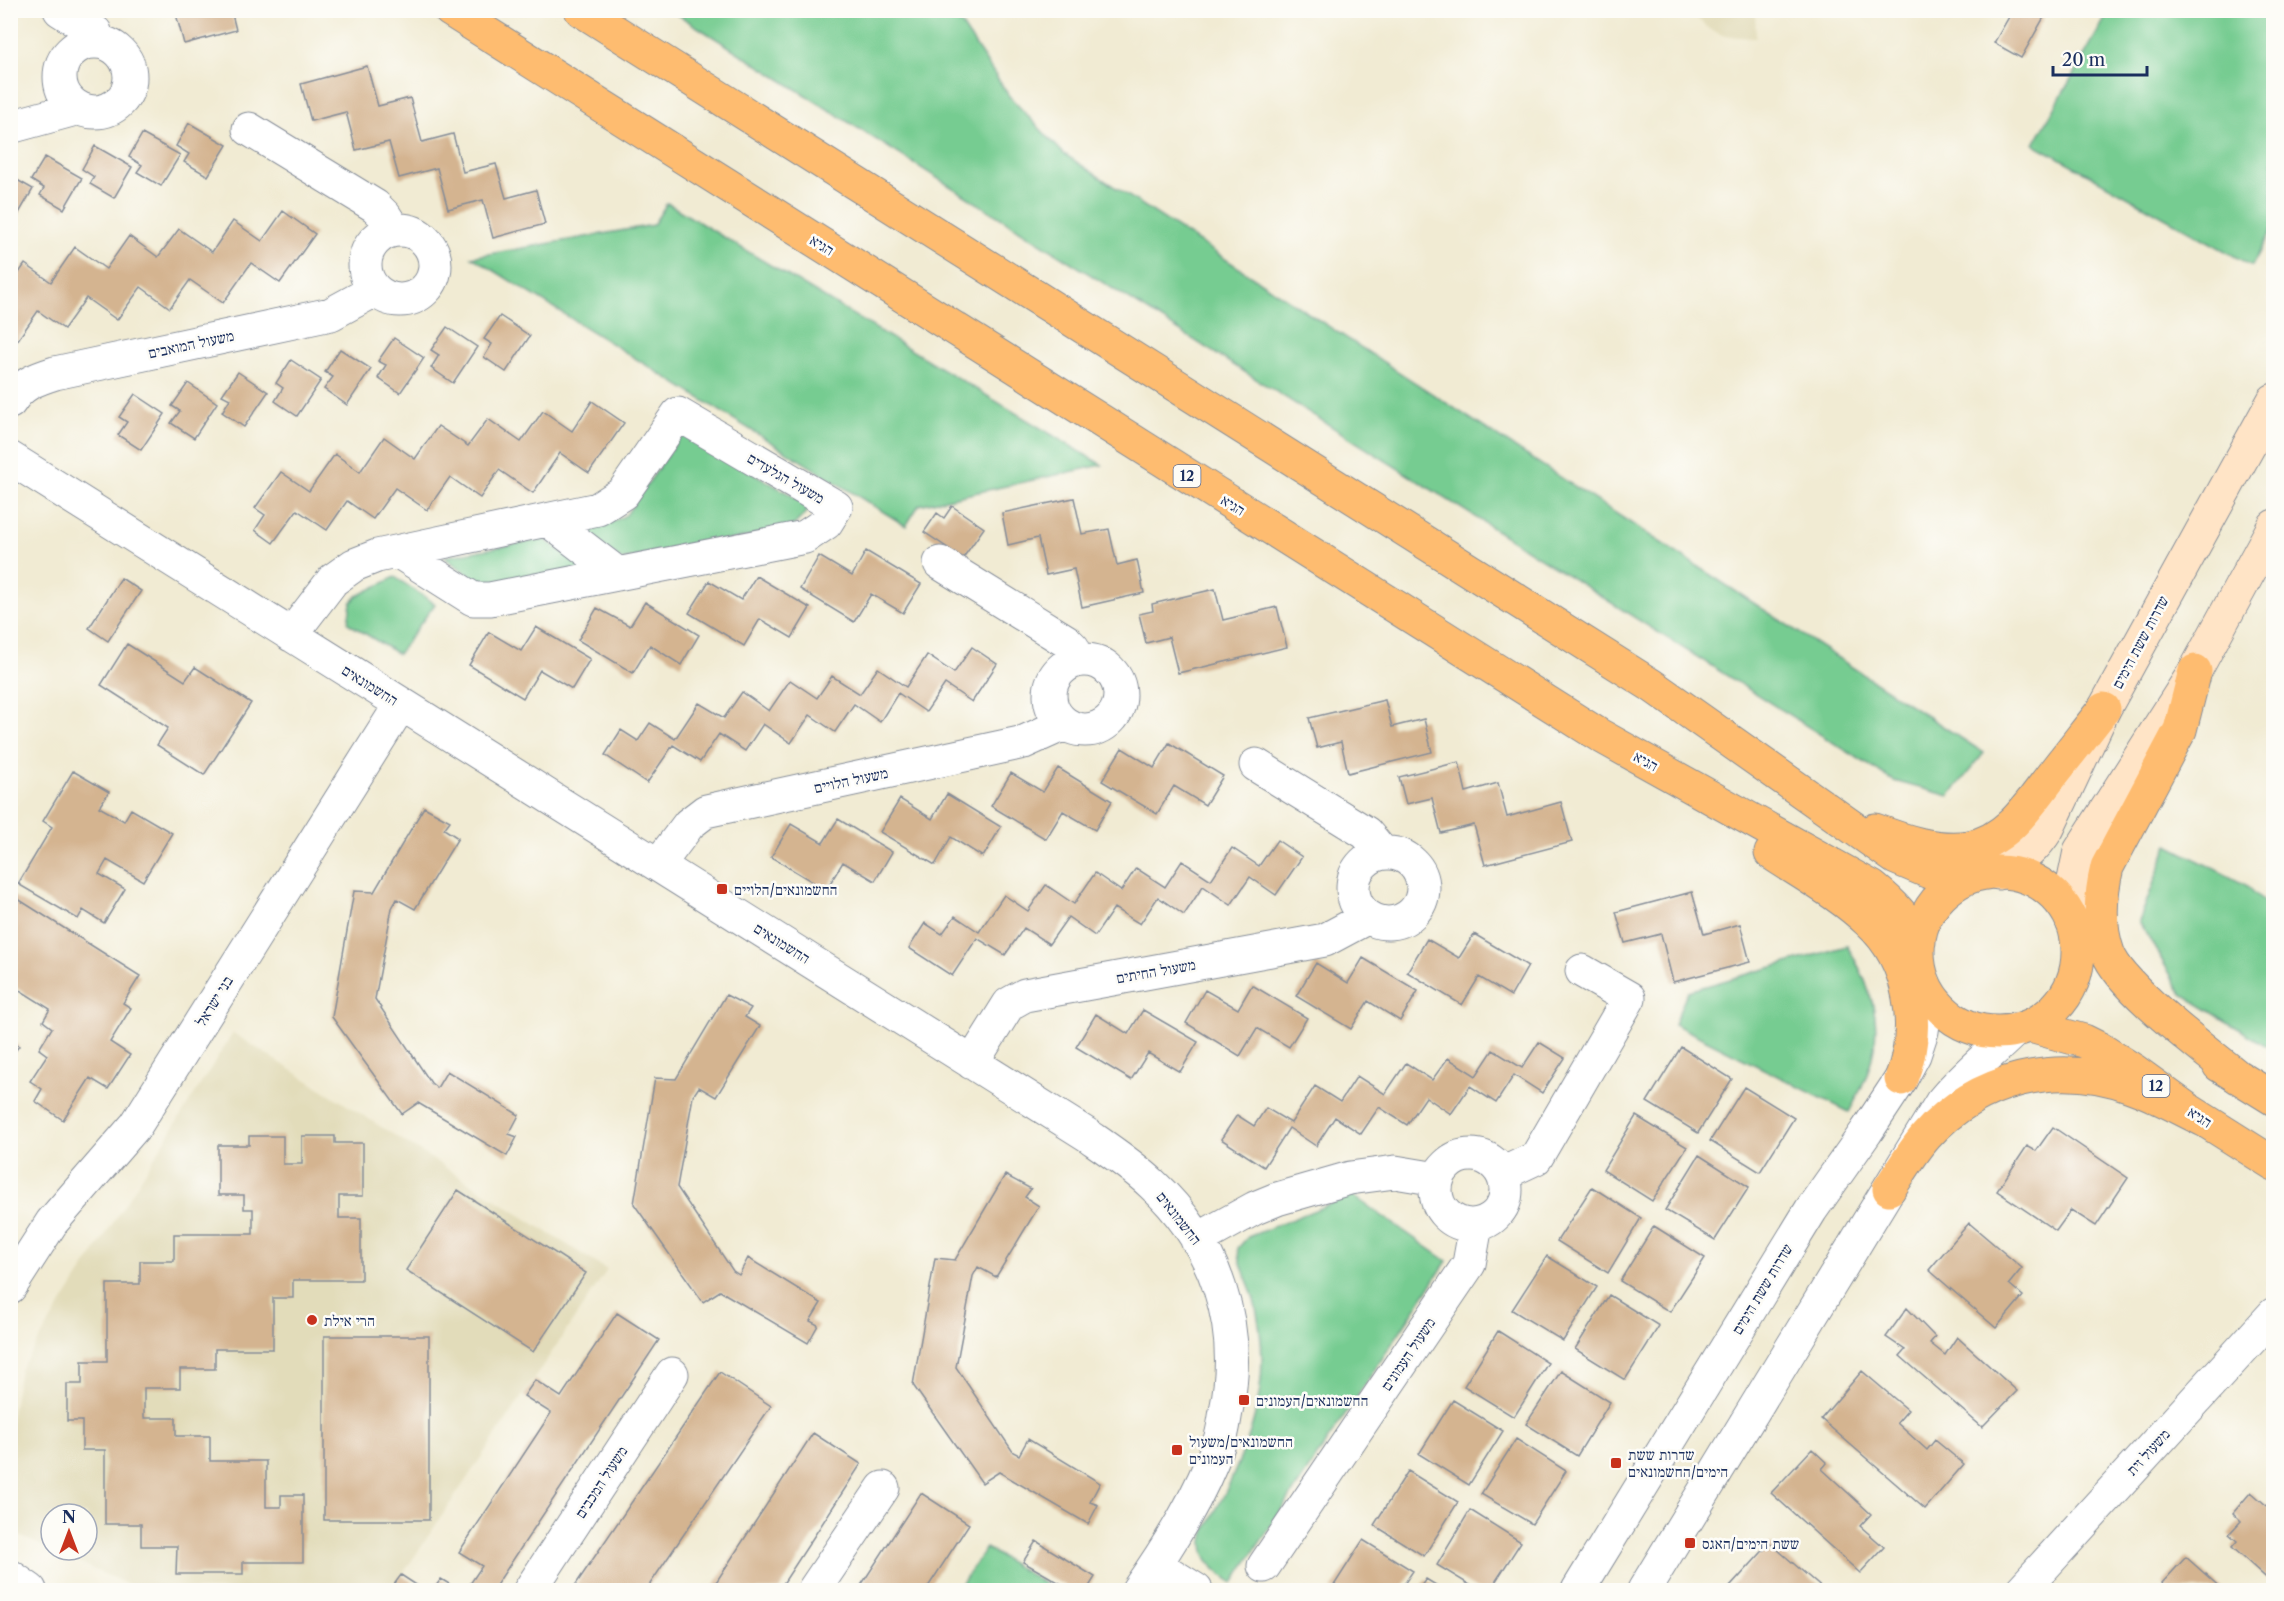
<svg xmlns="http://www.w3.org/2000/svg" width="2284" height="1601" viewBox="0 0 2284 1601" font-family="'Libre Caslon Text','Frank Ruhl Libre',serif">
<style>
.built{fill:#e2dcba}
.green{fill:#76cc91;stroke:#487e78;stroke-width:1.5}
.building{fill:#d4b490}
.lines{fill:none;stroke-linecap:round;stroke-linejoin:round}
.minor-casing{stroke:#868d98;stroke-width:35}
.tertiary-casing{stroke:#868d98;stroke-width:35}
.secondary-casing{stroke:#868d98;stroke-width:35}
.trunk-casing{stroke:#868d98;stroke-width:35}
.minor{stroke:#fff;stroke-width:33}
.tertiary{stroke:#fff;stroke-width:33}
.secondary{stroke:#ffe4c6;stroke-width:33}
.trunk{stroke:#febc70;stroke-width:33}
.poi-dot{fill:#c8321e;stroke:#fdfcf7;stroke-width:2}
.labels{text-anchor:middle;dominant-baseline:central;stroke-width:5;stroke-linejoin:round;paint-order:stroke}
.shield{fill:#fdfcf7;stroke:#5f6c8c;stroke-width:1.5}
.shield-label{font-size:14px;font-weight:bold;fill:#1b2f5e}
.street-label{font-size:15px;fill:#1b2f5e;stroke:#fdfcf7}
.poi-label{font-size:15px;fill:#1b2f5e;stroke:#fdfcf7;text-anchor:start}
</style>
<rect width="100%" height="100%" fill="#fdfcf7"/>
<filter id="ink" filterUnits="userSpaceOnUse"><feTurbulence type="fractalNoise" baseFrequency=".0167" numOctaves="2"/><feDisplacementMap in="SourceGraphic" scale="12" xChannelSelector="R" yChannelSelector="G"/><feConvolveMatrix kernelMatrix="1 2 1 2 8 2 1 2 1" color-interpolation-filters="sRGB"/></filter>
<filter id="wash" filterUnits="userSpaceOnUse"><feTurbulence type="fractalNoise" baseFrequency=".008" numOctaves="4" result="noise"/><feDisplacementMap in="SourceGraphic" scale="24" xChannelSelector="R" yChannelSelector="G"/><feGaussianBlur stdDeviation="1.35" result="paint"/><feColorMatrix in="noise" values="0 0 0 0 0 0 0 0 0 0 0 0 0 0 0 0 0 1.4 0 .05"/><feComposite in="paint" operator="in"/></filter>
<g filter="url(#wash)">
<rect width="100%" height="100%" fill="#f1ebd3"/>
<path class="built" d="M 1689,11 L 1755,11 L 1756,38 L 1725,36 L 1709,29 Z
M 233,1033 L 607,1270 L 392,1590 L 140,1590 L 51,1550 L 87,1550 L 87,1514 L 51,1514 L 51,1550 L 11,1532 L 11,1418 L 20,1370 Z"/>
<path class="green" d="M 2110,10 L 2273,11 L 2273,227 L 2252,266 L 2034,144 Z
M 672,11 L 945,11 L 962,25 L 1009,96 L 1064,154 L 1984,753 L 1949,796 L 1894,781 Z
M 667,203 L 1102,465 L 919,505 L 906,526 L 472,257 L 653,225 Z
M 683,433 L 812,507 L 790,529 L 621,560 L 581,529 L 614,521 L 626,515 Z
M 544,539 L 586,569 L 484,586 L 444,557 Z
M 395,577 L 435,604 L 398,654 L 348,623 L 351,603 L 357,596 Z
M 2168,845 L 2246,885 L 2273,910 L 2273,1050 L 2182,994 L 2139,922 Z
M 1847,946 C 1885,1008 1885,1048 1849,1112 L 1674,1024 L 1688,991 Z
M 1352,1195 L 1447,1261 L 1233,1583 C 1218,1573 1202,1561 1203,1541 C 1205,1524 1217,1510 1224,1495 C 1236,1470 1247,1445 1254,1418 C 1265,1378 1264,1336 1253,1296 C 1248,1280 1239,1265 1238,1248 L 1248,1237 Z
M 986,1548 L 1055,1590 L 957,1590 Z"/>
<g id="blocks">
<path class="building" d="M 175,10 L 231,10 L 236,30 L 184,44 Z
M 2013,10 L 2048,10 L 2021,58 L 1994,43 Z
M 367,66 L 378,106 L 410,98 L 422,142 L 453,134 L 463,172 L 496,164 L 506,198 L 536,190 L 545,224 L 493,238 L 483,200 L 448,209 L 437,168 L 399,178 L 389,142 L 356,150 L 346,112 L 311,121 L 301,84 Z
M 189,123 L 227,145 L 208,176 L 184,162 L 189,154 L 176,146 Z
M 142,134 L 180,155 L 161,186 L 137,172 L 142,165 L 129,157 Z
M 95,146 L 132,167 L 114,198 L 90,184 L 94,177 L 82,169 Z
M 45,157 L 82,178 L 64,209 L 40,195 L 44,188 L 31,180 Z
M 10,176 L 33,189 L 15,220 L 10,217 Z
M 283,211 L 315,234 L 280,283 L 251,263 L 223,303 L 190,280 L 170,308 L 141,287 L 117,320 L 86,298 L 64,329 L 38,311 L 17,341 L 10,336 L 10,286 L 25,264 L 51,282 L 75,247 L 106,269 L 129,236 L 158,257 L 179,229 L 212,252 L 233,221 L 262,241 Z
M 500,316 L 530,336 L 506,372 L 484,357 L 492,344 L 484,339 Z
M 447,327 L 477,347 L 453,383 L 431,368 L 439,355 L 431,350 Z
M 394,338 L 424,358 L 400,393 L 378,378 L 386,365 L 378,361 Z
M 340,349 L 371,369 L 347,405 L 324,389 L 333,377 L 325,372 Z
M 291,360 L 321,380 L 297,416 L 275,401 L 283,388 L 276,383 Z
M 238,372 L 268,392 L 244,427 L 222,412 L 230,399 L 222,395 Z
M 188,383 L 217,403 L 194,438 L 171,423 L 180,411 L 172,406 Z
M 135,394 L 165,414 L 141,450 L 118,435 L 127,422 L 119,417 Z
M 592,401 L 624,423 L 589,473 L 560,453 L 533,493 L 499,470 L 480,498 L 450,477 L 427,510 L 395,488 L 373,519 L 347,501 L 327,530 L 297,510 L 273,543 L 255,530 L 265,515 L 255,508 L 281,472 L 309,491 L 335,454 L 360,472 L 384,437 L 415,459 L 438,426 L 468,446 L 488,419 L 521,442 L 543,411 L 572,431 Z
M 1074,498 L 1082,534 L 1109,529 L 1117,565 L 1137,560 L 1144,593 L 1082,607 L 1074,569 L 1046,575 L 1038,538 L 1008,545 L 1002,513 Z
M 952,506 L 984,528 L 963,558 L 924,532 L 937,513 L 944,518 Z
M 866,551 L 921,584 L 903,613 L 871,594 L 854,622 L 800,589 L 819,556 L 852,576 Z
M 756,576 L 810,608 L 792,638 L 760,619 L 744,646 L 689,613 L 709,581 L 741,600 Z
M 121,578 L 141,591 L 108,641 L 89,628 Z
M 1215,589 L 1223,620 L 1277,607 L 1287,647 L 1178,673 L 1169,637 L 1146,643 L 1139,614 L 1153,611 L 1152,604 Z
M 645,602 L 699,635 L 681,665 L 650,645 L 633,673 L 578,640 L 597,608 L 630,626 Z
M 536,627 L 590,659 L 572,689 L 540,670 L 523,698 L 469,665 L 489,632 L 521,651 Z
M 127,644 L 185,681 L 195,667 L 251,703 L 204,775 L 157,745 L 168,728 L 101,685 Z
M 972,647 L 997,664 L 972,702 L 945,684 L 926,712 L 898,693 L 880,722 L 854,704 L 835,732 L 810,715 L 791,743 L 763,724 L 745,751 L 719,734 L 700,762 L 673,745 L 647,783 L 605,755 L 621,730 L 638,741 L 650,723 L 675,739 L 699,703 L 724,718 L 742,692 L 769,711 L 790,680 L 817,698 L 832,676 L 860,694 L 878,668 L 906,687 L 927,655 L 954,673 Z
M 1385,700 L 1392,727 L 1424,719 L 1432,752 L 1348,773 L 1341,742 L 1317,748 L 1309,718 Z
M 1169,743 L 1223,776 L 1205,805 L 1174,786 L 1157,814 L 1102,781 L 1122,748 L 1154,768 Z
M 1459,762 L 1466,792 L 1498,783 L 1507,817 L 1561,802 L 1572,842 L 1485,865 L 1474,825 L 1441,833 L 1432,798 L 1406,804 L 1399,777 Z
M 1058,768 L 1112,801 L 1095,830 L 1063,811 L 1046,839 L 991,806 L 1011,773 L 1043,792 Z
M 73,771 L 109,792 L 99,807 L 124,821 L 131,809 L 172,833 L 143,881 L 107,860 L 99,874 L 125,889 L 104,923 L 83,910 L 78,919 L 18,884 L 52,827 L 43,821 Z
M 947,794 L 1001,827 L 983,857 L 951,837 L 935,865 L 880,832 L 900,799 L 932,819 Z
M 424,807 L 450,821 L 444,829 L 458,838 L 415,909 L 397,899 L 392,908 L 375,999 L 431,1083 L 437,1088 L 447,1071 L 519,1115 L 509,1134 L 517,1137 L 507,1156 L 418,1103 L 402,1114 L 332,1017 L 354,891 L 374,892 Z
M 838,819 L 892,852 L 875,881 L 843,862 L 826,890 L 771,857 L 791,824 L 823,843 Z
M 1277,840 L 1302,857 L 1276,895 L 1250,877 L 1231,905 L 1203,886 L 1184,915 L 1158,897 L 1140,924 L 1114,908 L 1095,936 L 1068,917 L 1049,944 L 1024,928 L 1005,955 L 977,938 L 952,976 L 909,948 L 925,923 L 942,934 L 955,916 L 979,932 L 1004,895 L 1028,911 L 1046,885 L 1074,904 L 1095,873 L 1121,891 L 1136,868 L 1165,887 L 1182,861 L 1211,880 L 1232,848 L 1259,866 Z
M 1692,892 L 1704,934 L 1740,924 L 1750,962 L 1673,982 L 1661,934 L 1625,943 L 1616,912 Z
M 10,894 L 140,976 L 123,1003 L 131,1008 L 110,1042 L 130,1055 L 108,1089 L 90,1078 L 63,1120 L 35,1101 L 42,1089 L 30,1081 L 47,1055 L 39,1049 L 52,1028 L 43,1021 L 50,1009 L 15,987 L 10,995 Z
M 1474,934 L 1528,966 L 1511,996 L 1479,977 L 1462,1005 L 1407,972 L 1427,939 L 1459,958 Z
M 1363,958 L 1418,991 L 1400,1021 L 1368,1001 L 1351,1029 L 1296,996 L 1316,963 L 1348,983 Z
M 1252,985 L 1307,1018 L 1289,1047 L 1257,1028 L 1240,1056 L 1186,1023 L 1205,990 L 1238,1009 Z
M 726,995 L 751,1008 L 745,1017 L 760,1026 L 716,1097 L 699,1087 L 693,1096 L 677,1187 L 733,1271 L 739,1275 L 748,1258 L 821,1303 L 810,1321 L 818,1325 L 808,1343 L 720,1291 L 703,1302 L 634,1204 L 655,1078 L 676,1079 Z
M 1143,1010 L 1198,1042 L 1180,1072 L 1148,1053 L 1131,1080 L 1076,1047 L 1096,1014 L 1128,1034 Z
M 10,1041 L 19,1046 L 10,1058 Z
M 1539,1042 L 1565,1058 L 1542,1093 L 1514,1075 L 1496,1103 L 1470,1086 L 1451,1114 L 1426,1097 L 1407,1125 L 1379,1107 L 1361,1134 L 1335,1117 L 1316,1146 L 1289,1128 L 1264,1167 L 1221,1139 L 1237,1115 L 1254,1126 L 1266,1108 L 1291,1123 L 1315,1086 L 1340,1102 L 1357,1076 L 1385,1094 L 1406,1063 L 1432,1080 L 1448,1058 L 1476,1076 L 1493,1050 L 1522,1068 Z
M 1681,1047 L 1732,1079 L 1698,1133 L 1647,1102 Z
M 1744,1087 L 1794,1118 L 1760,1172 L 1710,1141 Z
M 1636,1116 L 1687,1147 L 1652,1201 L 1603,1170 Z
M 2053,1127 L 2128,1178 L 2096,1226 L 2071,1210 L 2056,1231 L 1997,1191 L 2027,1146 L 2036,1151 Z
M 249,1136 L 283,1136 L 283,1164 L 302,1164 L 302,1136 L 335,1136 L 335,1143 L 363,1143 L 363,1196 L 339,1196 L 339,1218 L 361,1218 L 361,1280 L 293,1280 L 293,1298 L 273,1298 L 273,1349 L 215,1349 L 215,1369 L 180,1369 L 180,1388 L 144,1388 L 144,1418 L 176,1418 L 176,1436 L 210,1436 L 210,1461 L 266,1461 L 266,1507 L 281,1507 L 281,1495 L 303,1495 L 303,1562 L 243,1562 L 243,1574 L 176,1574 L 177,1546 L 141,1546 L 141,1524 L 105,1524 L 105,1450 L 82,1450 L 82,1421 L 67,1421 L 67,1384 L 82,1384 L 82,1361 L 107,1361 L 107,1284 L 140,1284 L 140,1261 L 174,1261 L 174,1234 L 253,1234 L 253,1209 L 244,1209 L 244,1195 L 218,1195 L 218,1145 L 249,1145 Z
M 1699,1155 L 1749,1187 L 1715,1240 L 1665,1210 Z
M 1005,1175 L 1031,1189 L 1025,1197 L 1039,1206 L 996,1277 L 978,1267 L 973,1276 L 956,1367 L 1013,1452 L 1019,1455 L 1028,1439 L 1100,1483 L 1090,1502 L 1098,1505 L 1088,1524 L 999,1472 L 982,1483 L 913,1385 L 935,1258 L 955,1260 Z
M 1592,1187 L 1641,1218 L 1608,1273 L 1557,1241 Z
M 458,1190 L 586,1273 L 533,1352 L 406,1270 Z
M 1969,1223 L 2022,1268 L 2009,1284 L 2023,1296 L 1996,1328 L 1929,1270 Z
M 1654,1226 L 1705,1258 L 1670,1312 L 1620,1281 Z
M 1547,1256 L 1597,1287 L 1563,1341 L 1512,1310 Z
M 1609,1295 L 1659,1326 L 1625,1380 L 1575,1349 Z
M 1907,1308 L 1935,1337 L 1930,1343 L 1945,1355 L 1957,1337 L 2017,1391 L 1982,1427 L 1900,1356 L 1905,1350 L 1886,1337 Z
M 617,1313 L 659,1340 L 493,1590 L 466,1590 L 482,1566 L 459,1552 L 551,1413 L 524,1396 L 535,1380 L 561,1397 Z
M 1498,1331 L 1548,1363 L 1514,1417 L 1464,1386 Z
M 324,1336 L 429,1336 L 429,1520 L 324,1520 Z
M 1561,1371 L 1610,1402 L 1577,1456 L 1526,1424 Z
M 1862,1371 L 1908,1410 L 1897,1423 L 1927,1450 L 1935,1440 L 1964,1464 L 1925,1509 L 1821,1419 Z
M 720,1372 L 771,1406 L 646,1590 L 572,1590 Z
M 1453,1400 L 1503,1431 L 1469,1485 L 1419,1454 Z
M 813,1433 L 861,1464 L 779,1590 L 711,1590 Z
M 1516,1439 L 1566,1471 L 1532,1524 L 1481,1494 Z
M 1812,1449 L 1827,1463 L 1822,1469 L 1871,1514 L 1860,1526 L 1884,1547 L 1860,1573 L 1771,1493 Z
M 1408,1471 L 1458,1502 L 1424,1556 L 1374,1525 Z
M 2251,1492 L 2274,1512 L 2272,1583 L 2232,1547 L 2237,1541 L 2229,1534 L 2241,1521 L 2233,1513 Z
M 921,1493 L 969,1524 L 926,1590 L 858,1590 Z
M 1470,1510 L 1521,1542 L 1490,1590 L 1478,1590 L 1437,1565 Z
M 1363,1540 L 1413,1571 L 1400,1590 L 1331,1590 Z
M 1036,1541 L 1095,1577 L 1087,1590 L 1072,1590 L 1023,1562 Z
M 1770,1543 L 1824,1590 L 1734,1590 L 1730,1587 Z
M 2186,1557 L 2223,1590 L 2170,1590 L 2162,1583 Z
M 401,1575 L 424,1590 L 390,1590 Z
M 441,1579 L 459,1590 L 433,1590 Z
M 1426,1579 L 1444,1590 L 1418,1590 Z"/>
</g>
</g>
<g filter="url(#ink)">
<use href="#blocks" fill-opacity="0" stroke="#868d98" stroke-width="1.5"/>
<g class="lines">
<defs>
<path id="minor" d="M 60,10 L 95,32 L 95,42
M60 77a35 35 0 1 1 70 0a35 35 0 1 1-70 0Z
M 10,127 L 79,108
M 249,129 L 375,206 L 385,216 L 394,230
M365 265a35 35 0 1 1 70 0a35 35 0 1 1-70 0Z
M 10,402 C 21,384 36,379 55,373 L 331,314 L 375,290
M 10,458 L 1086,1134 C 1109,1150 1132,1165 1152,1184 C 1216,1243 1244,1327 1226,1411 C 1224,1422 1223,1433 1219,1443 C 1200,1496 1170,1544 1138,1590
M 548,520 L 618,574
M 940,563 L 1066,641 L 1073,648 L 1073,662
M 291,635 L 333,580 L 354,565 L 377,556 L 598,509 L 623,493 L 678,414 L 836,507 L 826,523 L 805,537 L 490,599 L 473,599 L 399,552
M1050 695a35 35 0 1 1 70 0a35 35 0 1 1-70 0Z
M 1256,765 L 1366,833 L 1383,853
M1353 888a35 35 0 1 1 70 0a35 35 0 1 1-70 0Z
M 658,865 L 689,824 L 706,811 L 1024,742 L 1064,724
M 972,1063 L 1009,1004 L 1025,995 L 1325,940 L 1368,917
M1436 1190a35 35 0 1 1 70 0a35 35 0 1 1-70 0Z
M 1502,1174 L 1536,1158 L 1629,998 L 1582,971
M 1197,1240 L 1255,1208 L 1277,1199 L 1350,1178 L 1395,1172 L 1437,1179
M 10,1287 L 52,1222 L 136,1125 L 401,704
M 1156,1565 L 1196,1590
M 1264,1566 L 1469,1264 L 1476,1225
M 10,1576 L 30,1590
M 530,1590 L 672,1374
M 814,1590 L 883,1488
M 2022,1590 L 2274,1314"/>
<path id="tertiary" d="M 1578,1590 L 1811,1210 L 1866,1132 L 1901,1079 L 1914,1055 L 1922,1031 L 1925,1009 L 1924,983
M 1644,1590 L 1941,1103 C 1962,1076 1990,1055 2015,1030"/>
<path id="secondary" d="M 1998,873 C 2020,861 2035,849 2048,828 L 2104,709 L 2274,400
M 2072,921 L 2070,899 L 2080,851 L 2195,671 L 2274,526"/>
<path id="trunk" d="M 450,10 L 1599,735 L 1872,887 C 1892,903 1908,919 1919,942
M 581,10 L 1651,685 L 1896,858 L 1929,872 L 1967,878
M 2195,671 L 2180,730 L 2107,867 C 2100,896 2098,925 2108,953 C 2121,988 2207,1051 2238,1077
M 1875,830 C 1904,841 1937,852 1969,847 C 2009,841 2033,799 2056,770 C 2072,750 2088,729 2104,709
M 1771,853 C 1804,875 1841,895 1869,922 C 1911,960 1922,1028 1901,1079
M1918 952a80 80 0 1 1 160 0a80 80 0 1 1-160 0Z
M 2030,1026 L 2084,1041 L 2100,1049 L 2133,1070 L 2187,1109 L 2274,1164
M 2219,1065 L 2274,1099
M 1889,1189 C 1901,1171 1912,1152 1926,1136 C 1977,1078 2058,1059 2131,1086 C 2157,1095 2181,1109 2206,1121"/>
</defs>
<use href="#minor" class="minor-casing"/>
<use href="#tertiary" class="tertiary-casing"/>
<use href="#secondary" class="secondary-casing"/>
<use href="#trunk" class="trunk-casing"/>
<use href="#minor" class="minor"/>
<use href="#tertiary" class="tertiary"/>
<use href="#secondary" class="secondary"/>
<use href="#trunk" class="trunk"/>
</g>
</g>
<g class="poi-dot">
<rect x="716" y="883" width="12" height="12" rx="3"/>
<circle cx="312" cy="1320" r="6"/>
<rect x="1238" y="1394" width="12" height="12" rx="3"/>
<rect x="1171" y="1444" width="12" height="12" rx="3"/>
<rect x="1610" y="1457" width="12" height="12" rx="3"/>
<rect x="1684" y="1537" width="12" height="12" rx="3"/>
</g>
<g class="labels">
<g class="shield">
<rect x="1173.5" y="465" width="27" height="22" rx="4.5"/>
<rect x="2142.5" y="1075" width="27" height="22" rx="4.5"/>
</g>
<g class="shield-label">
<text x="1187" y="476">12</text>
<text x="2156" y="1086">12</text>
</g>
<g class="street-label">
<text transform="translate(822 245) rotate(32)">הגיא</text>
<text transform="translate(191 344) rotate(-12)">משעול המואבים</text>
<text transform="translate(786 478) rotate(30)">משעול הגלעדים</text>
<text transform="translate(1233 505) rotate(32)">הגיא</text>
<text transform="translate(2140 642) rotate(-62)">שדרות ששת הימים</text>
<text transform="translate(370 685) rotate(32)">החשמונאים</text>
<text transform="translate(1646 761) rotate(29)">הגיא</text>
<text transform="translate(851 780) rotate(-12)">משעול הלויים</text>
<text transform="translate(782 943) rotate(32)">החשמונאים</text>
<text transform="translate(1156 971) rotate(-10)">משעול החיתים</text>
<text transform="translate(214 1001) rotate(-58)">בני ישראל</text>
<text transform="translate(2200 1117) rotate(33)">הגיא</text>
<text transform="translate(1179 1218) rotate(52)">החשמונאים</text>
<text transform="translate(1762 1289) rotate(-59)">שדרות ששת הימים</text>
<text transform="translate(1408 1354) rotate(-56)">משעול העמונים</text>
<text transform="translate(2148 1452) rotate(-48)">משעול זית</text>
<text transform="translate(601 1482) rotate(-57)">משעול המכבים</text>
</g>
<g class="poi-label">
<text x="734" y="889">החשמונאים/הלויים</text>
<text x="324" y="1320">הרי אילת</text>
<text x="1256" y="1400">החשמונאים/העמונים</text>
<text x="1189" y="1441">החשמונאים/משעול<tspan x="1189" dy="17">העמונים</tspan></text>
<text x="1628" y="1454">שדרות ששת<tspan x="1628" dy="17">הימים/החשמונאים</tspan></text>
<text x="1702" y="1543">ששת הימים/האגס</text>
</g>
</g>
<rect width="2284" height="1601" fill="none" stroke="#fdfcf7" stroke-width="36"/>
<g transform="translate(69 1532)"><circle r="28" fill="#fdfcf7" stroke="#a3aaba" stroke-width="1.5"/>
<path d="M0-4.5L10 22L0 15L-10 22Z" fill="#c8321e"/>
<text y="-9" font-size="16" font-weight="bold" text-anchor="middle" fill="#1b2f5e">N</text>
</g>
<path d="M2053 66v9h94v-9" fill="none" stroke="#1b2f5e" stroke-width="3"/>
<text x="2062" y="66" font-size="18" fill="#1b2f5e" stroke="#fdfcf7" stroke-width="4.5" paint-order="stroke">20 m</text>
</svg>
